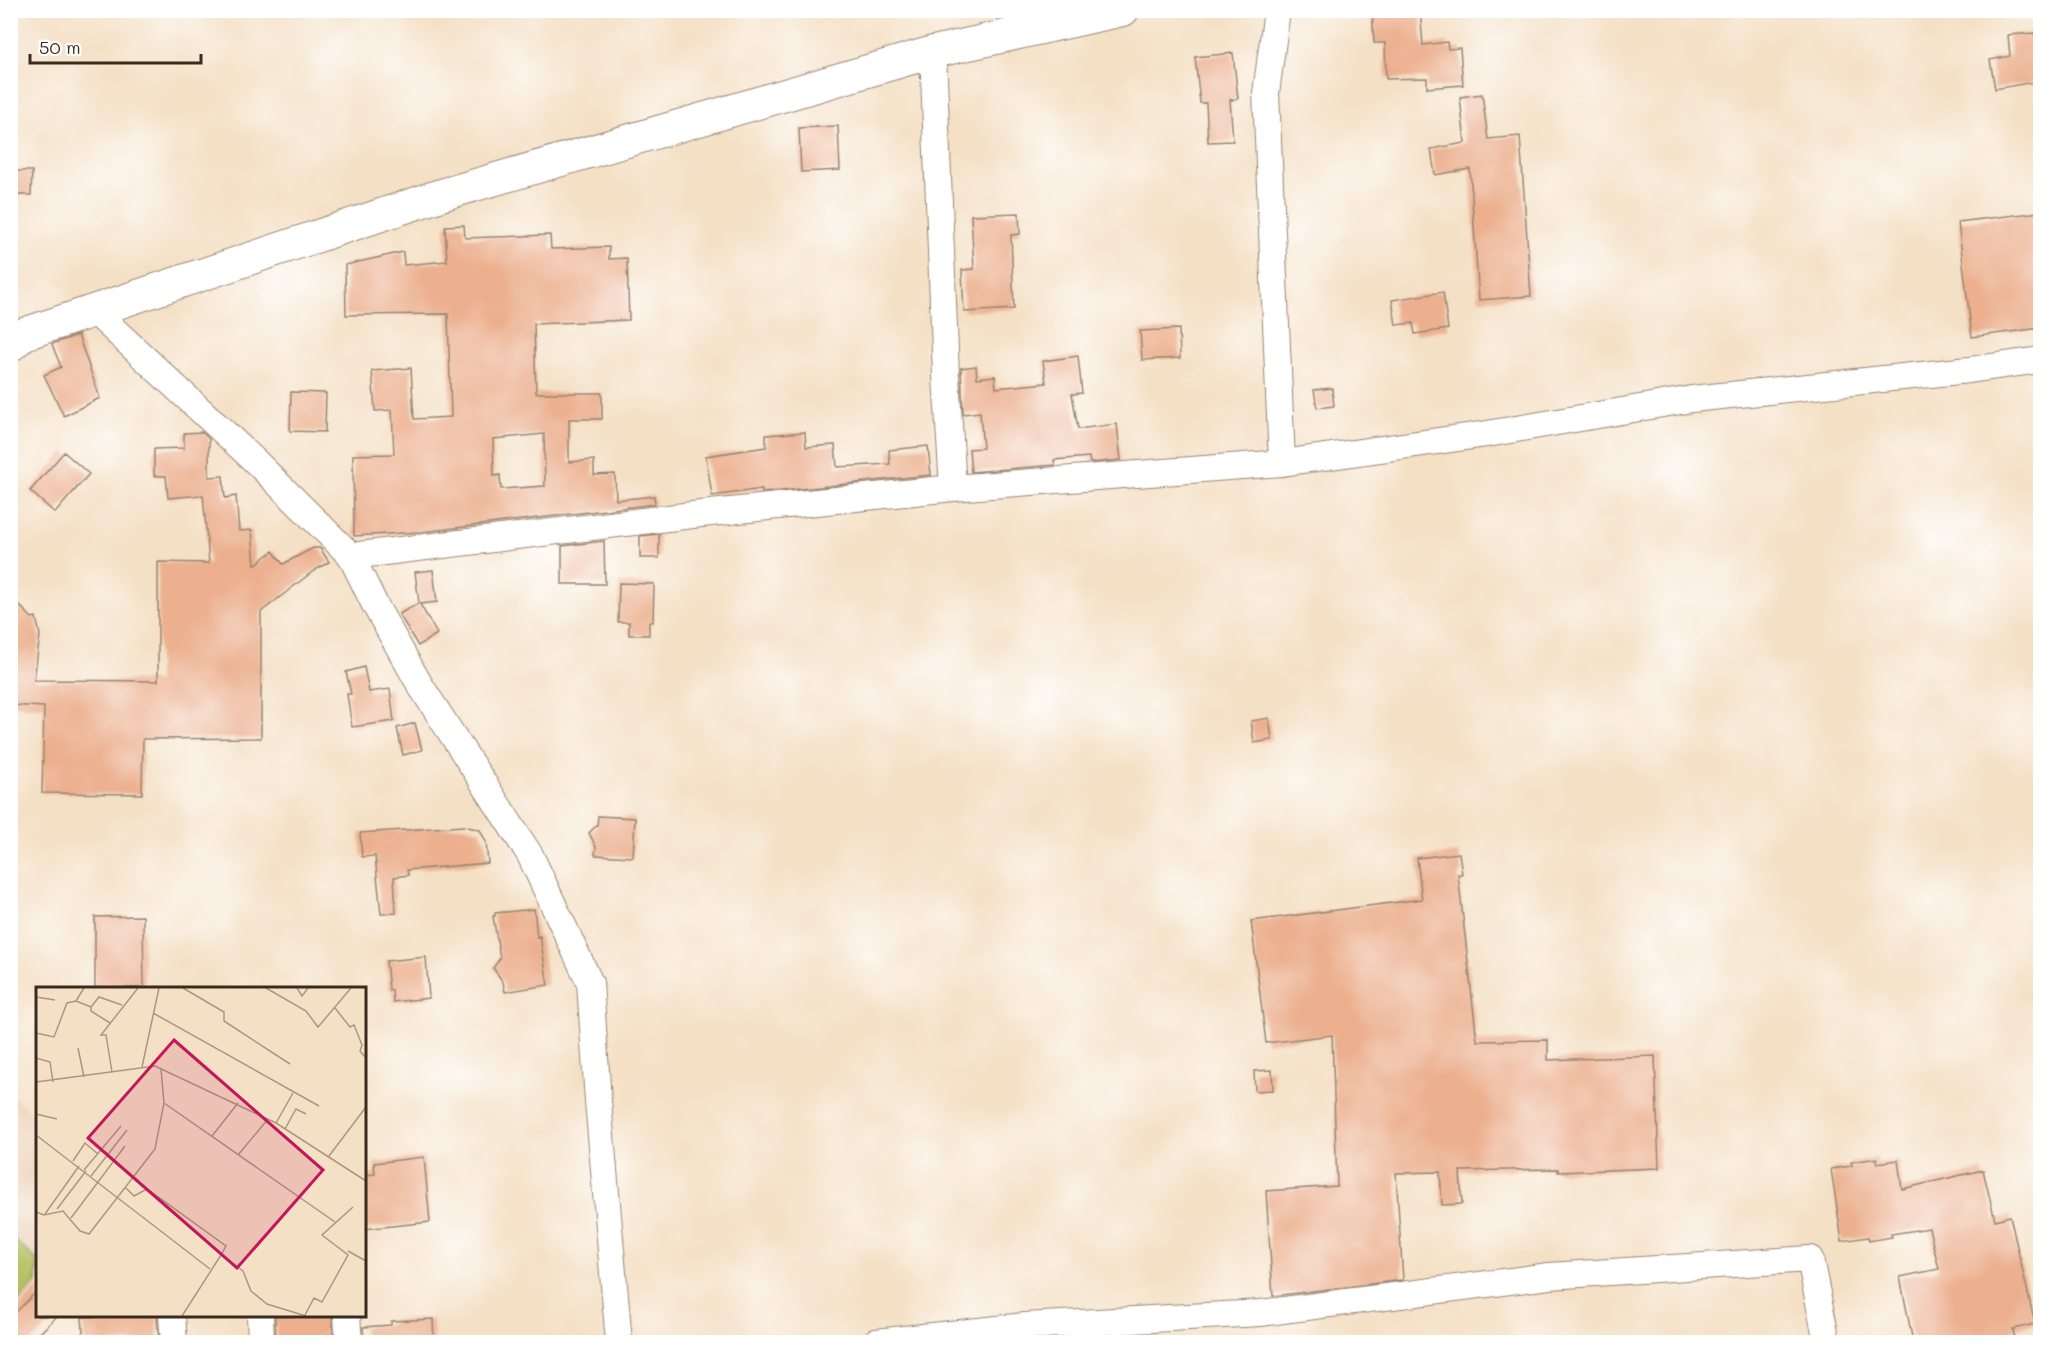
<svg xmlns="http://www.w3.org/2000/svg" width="2051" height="1353" viewBox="0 0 2051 1353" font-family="Mali,sans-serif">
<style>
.built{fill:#edd2ba}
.pitch{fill:#b4c264;stroke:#787641;stroke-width:1.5}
.building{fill:#ecb08f;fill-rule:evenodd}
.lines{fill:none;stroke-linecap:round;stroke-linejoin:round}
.minor-casing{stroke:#988572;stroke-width:28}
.tertiary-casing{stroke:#988572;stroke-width:34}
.minor{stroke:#fff;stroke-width:26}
.tertiary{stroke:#fff;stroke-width:32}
.inset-road{fill:none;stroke:#aa9782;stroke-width:1.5}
.view{fill:#c2185b;fill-opacity:0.15;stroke:#c2185b;stroke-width:3}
.inset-edge{fill:none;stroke:#3b2a1e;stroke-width:3}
</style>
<rect width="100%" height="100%" fill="#fff"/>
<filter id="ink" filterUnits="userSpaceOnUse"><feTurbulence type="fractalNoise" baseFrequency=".0167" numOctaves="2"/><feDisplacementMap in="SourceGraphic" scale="12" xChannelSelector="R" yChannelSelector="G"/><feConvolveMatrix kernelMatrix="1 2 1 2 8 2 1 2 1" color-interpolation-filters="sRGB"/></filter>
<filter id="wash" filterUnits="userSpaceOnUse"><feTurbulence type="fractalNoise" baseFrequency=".008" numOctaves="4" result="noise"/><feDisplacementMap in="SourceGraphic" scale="24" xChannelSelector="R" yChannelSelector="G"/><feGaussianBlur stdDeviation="1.35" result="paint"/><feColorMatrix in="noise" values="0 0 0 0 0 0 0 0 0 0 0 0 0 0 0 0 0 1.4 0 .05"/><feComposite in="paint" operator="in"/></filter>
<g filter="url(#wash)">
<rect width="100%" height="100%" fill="#f4e0c5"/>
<path class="built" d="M 10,1093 L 37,1117 L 38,1316 L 50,1316 L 23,1342 L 11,1342 Z"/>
<path class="pitch" d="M 10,1237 L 38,1261 L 37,1282 L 11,1310 Z"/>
<g id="blocks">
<path class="building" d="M 1372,10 L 1420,10 L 1423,45 L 1447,42 L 1448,49 L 1460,48 L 1463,85 L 1427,88 L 1427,78 L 1386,79 L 1385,43 L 1374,43 Z
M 2035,33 L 2040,81 L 1995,89 L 1990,60 L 2010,56 L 2008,35 Z
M 1233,53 L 1238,99 L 1230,100 L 1233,141 L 1208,142 L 1206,103 L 1200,103 L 1195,57 Z
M 1482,94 L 1488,139 L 1520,136 L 1531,296 L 1479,300 L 1470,169 L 1435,175 L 1431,149 L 1465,143 L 1460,97 Z
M 838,126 L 840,170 L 801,172 L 799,128 Z
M 11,171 L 32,171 L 31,195 L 10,195 Z
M 2040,212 L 2040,328 L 1972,337 L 1958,222 Z
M 1019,213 L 1020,234 L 1011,235 L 1014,309 L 964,312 L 962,270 L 974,269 L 971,215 Z
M 464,225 L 465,238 L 550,235 L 551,249 L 609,247 L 609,259 L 627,258 L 629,320 L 534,324 L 536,393 L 602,393 L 602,419 L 569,419 L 569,462 L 594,460 L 594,475 L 615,474 L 616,500 L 654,496 L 655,504 L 422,532 L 354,536 L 353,455 L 394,454 L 392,410 L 375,411 L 372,371 L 411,368 L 414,419 L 451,417 L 448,314 L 346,315 L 345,265 L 403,252 L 404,265 L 447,261 L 445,226 ZM 544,434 L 545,486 L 501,489 L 500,475 L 494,476 L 493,439 Z
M 1443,292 L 1448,329 L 1415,334 L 1413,323 L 1396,325 L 1392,300 Z
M 1179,329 L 1180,358 L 1142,360 L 1140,331 Z
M 78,335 L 100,398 L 64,416 L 44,375 L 61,367 L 52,344 Z
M 1078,356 L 1082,393 L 1072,394 L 1078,429 L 1117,424 L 1121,460 L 1090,463 L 1089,457 L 1054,460 L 1055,465 L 971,472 L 969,449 L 983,448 L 980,412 L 963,414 L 961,368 L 976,366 L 977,378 L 995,376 L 996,388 L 1046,383 L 1043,361 Z
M 1332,388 L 1334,406 L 1317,408 L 1314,390 Z
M 291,392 L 326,393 L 325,432 L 290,431 Z
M 202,432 L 209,439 L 209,477 L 223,476 L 225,498 L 236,496 L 239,531 L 252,530 L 255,565 L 273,551 L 283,564 L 313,548 L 320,548 L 329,562 L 312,572 L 261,612 L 261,738 L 143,739 L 142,794 L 42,793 L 44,707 L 10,705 L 10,596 L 32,618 L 36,617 L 40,635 L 34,680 L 158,681 L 158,562 L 209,563 L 203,495 L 168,498 L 166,476 L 154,476 L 154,449 L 184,448 L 184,433 Z
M 805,432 L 806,447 L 835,445 L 837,467 L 890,464 L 889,450 L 928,446 L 931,475 L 762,493 L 762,489 L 712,496 L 706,456 L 766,447 L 766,435 Z
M 64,452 L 89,474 L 55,513 L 30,491 Z
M 659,534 L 659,558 L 640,558 L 640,536 Z
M 604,541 L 605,584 L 562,584 L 562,546 Z
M 433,570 L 437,602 L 420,604 L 437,634 L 418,646 L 399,614 L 419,603 L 415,572 Z
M 619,583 L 654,584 L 653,622 L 649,622 L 649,635 L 629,635 L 629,622 L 618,622 Z
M 364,667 L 369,692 L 390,689 L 394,721 L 352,727 L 347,694 L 351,694 L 346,672 Z
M 1269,718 L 1272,740 L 1254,743 L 1251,721 Z
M 415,723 L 422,750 L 403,755 L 397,728 Z
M 598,816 L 635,818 L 633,857 L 595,855 L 596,847 L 589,833 L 597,825 Z
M 464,826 L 480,830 L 486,842 L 488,863 L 407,870 L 408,875 L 394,877 L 396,913 L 381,914 L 375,856 L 362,857 L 360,833 Z
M 1459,853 L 1462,874 L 1458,874 L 1477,1041 L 1548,1040 L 1548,1060 L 1655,1056 L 1659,1168 L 1558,1172 L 1558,1169 L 1460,1171 L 1462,1204 L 1442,1205 L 1440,1172 L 1396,1173 L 1403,1280 L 1273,1296 L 1266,1191 L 1337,1186 L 1332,1035 L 1266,1043 L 1251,921 L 1422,899 L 1417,858 Z
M 534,909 L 537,937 L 540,936 L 548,985 L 505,992 L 503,982 L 493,968 L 500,958 L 493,916 L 495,916 L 495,913 Z
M 143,916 L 144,988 L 95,988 L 95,917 Z
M 426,957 L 429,998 L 393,1002 L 392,990 L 389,990 L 386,961 Z
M 1272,1070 L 1273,1090 L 1255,1091 L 1254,1071 Z
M 424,1157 L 430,1222 L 364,1229 L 364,1175 L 375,1174 L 374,1163 Z
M 1877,1158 L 1877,1163 L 1898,1160 L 1902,1189 L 1983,1170 L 1995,1220 L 2010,1216 L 2035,1324 L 2013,1329 L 2015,1342 L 1913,1342 L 1900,1277 L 1939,1269 L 1929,1228 L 1891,1234 L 1892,1237 L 1869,1241 L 1868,1237 L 1842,1241 L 1831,1169 L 1852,1166 L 1851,1162 Z
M 38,1290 L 38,1316 L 57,1316 L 31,1342 L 10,1342 L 10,1318 Z
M 114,1316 L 157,1316 L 159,1342 L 84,1342 L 82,1317 Z
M 275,1316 L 332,1316 L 334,1342 L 276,1342 Z
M 433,1319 L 434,1342 L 364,1342 L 363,1327 L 391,1325 L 391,1321 Z"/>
</g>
</g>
<g filter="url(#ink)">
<use href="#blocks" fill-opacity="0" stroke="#988572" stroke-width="1.5"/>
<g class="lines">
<defs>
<path id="minor" d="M 1277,10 L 1266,93 L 1282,463
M 933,52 L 946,376 L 953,488
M 94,311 L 255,461 L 351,556 L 375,605 L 420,685 L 530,855 L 590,983 L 598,1101 L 619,1342
M 351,556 L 701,514 L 953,488 L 1282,463 L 1487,434 L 1692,399 L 1969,370 L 2040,360
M 172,1316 L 174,1342
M 260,1316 L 261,1342
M 347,1316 L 349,1342
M 876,1342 L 1025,1326 L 1260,1313 L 1549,1276 L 1810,1259 L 1827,1342"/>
<path id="tertiary" d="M 10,346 L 24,334 L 441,195 L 933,52 L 1123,10"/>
</defs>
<use href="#minor" class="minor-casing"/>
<use href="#tertiary" class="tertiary-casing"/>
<use href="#minor" class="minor"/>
<use href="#tertiary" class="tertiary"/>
</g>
</g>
<g transform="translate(36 987)">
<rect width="330" height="330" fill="#f4e0c5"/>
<path class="inset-road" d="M 147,1 L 188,25 L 188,34 L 254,77M 230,1 L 270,24 L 282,40 L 315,1M 261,1 L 266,9 L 272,1M 0,10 L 19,13M 40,14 L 55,20 L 55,24 L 74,36M 55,20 L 63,10 L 86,18M 299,21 L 314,40 L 318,38 L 326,58 L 324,64 L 330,71M 117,26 L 283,119M 0,46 L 18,50 L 31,16 L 40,14 L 48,1M 42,61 L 48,90M 0,71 L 14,75 L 17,95M 106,80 L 123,1M 76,85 L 70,48 L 65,48 L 102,1M 0,95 L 119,79 L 240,136 L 330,194M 128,116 L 299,235M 0,127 L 21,132M 240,136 L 257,106M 249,142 L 260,122 L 270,127M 0,148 L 174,282M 176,149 L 202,116M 202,168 L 232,132M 293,169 L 330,120M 37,174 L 49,156 L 62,167M 48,183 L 85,139M 55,189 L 91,143M 90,201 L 98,209 L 111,202 L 190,259 L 185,268 L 207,284 L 215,304 L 231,317 L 270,329M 21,222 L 50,184M 0,225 L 8,228 L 27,224 L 44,244 L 53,247 L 119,162 L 128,116 L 125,82M 9,227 L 43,179M 35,231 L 89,159M 312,264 L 330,274M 269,328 L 278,311 L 286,315 L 312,268 L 286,248 L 317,220M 146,329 L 185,268"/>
<path class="view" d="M 138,53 L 287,183 L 201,281 L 52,151 Z"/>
<rect width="330" height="330" class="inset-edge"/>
</g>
<rect width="2051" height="1353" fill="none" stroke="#fff" stroke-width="36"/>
<path d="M30 54v9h171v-9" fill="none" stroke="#3b2a1e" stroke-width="3"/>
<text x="39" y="54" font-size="18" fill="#3b2a1e" stroke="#ffffff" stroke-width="4.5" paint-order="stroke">50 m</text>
</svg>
